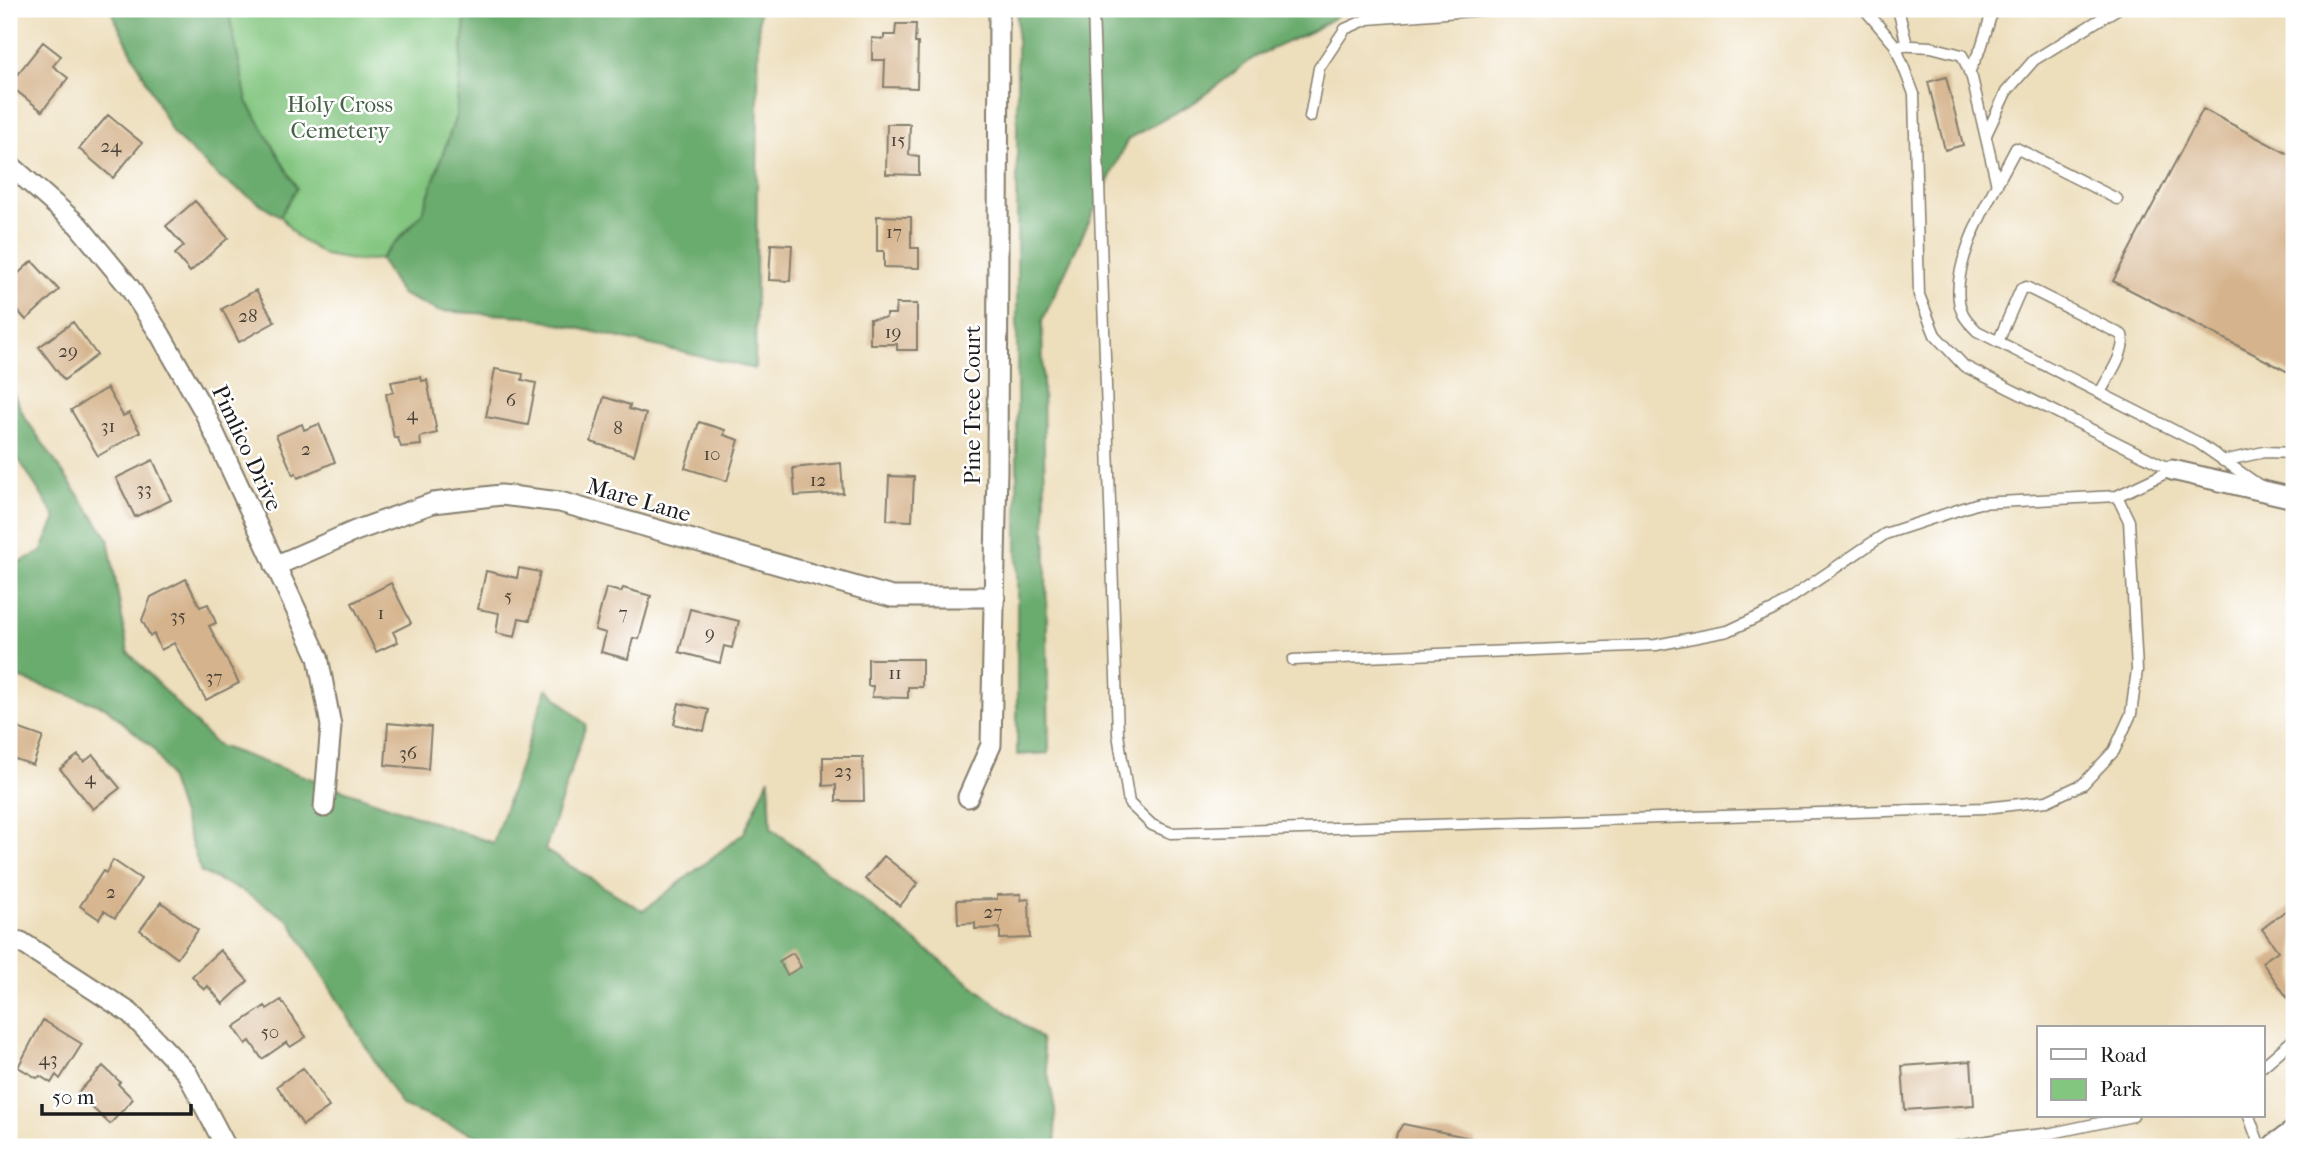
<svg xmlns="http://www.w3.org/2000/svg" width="2303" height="1156" viewBox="0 0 2303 1156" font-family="'IM FELL French Canon',serif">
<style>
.green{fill:#83c680;stroke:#50714e;stroke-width:2}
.forest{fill:#6aab6e;stroke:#436445;stroke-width:2}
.building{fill:#d5b48d}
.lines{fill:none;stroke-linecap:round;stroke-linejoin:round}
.lane-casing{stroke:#847d6c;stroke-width:13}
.street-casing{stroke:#847d6c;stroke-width:23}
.secondary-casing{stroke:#847d6c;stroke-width:32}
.lane{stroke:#fff;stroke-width:10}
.street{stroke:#fff;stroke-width:19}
.secondary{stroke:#fff;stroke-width:28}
.labels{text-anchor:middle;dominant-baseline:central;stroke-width:5;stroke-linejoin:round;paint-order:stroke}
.number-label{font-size:19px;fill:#4a4238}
.park-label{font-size:23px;fill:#456044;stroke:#fff}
.street-label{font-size:23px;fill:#1c1c1c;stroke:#fff}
</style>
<rect width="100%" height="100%" fill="#fff"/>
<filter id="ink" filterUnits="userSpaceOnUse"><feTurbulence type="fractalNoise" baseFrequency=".0143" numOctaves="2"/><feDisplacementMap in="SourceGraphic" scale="14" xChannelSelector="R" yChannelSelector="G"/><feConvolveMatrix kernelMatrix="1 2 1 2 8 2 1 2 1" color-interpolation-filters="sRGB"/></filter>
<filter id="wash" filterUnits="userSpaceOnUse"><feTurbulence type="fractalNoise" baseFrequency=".00686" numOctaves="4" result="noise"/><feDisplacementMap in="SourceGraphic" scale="28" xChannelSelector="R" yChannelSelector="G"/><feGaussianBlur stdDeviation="1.57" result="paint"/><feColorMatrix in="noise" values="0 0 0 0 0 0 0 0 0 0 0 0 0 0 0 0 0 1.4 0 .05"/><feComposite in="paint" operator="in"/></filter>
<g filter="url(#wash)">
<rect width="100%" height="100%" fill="#eddebc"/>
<path class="green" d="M 196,9 L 466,9 L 456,116 L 422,214 L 380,259 L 358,261 L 325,255 L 296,236 L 244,169 Z"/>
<path class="forest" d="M 110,9 L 228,9 L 247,101 L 297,188 L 280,216 L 220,178 L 173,134 Z
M 466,9 L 759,9 L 755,369 L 525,316 L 438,311 L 401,294 L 380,259 L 422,214 L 456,116 Z
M 1017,9 L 1348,9 L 1312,31 L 1256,56 L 1195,102 L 1128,139 L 1042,321 L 1049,753 L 1017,755 Z
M 9,384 L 24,416 L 108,538 L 128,652 L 216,745 L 493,843 L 547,688 L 586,725 L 545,850 L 643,911 L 744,833 L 769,778 L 771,828 L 1041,1039 L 1055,1109 L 1056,1147 L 505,1147 L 402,1106 L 289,920 L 242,891 L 201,872 L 168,774 L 153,748 L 105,707 L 9,675 L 9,560 L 17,563 L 41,552 L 56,518 L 9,444 Z"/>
<g id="blocks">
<path class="building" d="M 896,24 L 916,24 L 915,43 L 918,43 L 917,88 L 884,87 L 885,60 L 872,60 L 872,38 L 884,39 L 884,35 L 895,35 Z
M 43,42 L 61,56 L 53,66 L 68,78 L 42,111 L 9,85 Z
M 1946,77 L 1963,145 L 1945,150 L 1928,82 Z
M 2203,109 L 2294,157 L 2294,375 L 2113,281 Z
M 108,115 L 142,143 L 113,178 L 79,149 Z
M 887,124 L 910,124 L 909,155 L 919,156 L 919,175 L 886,174 Z
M 195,201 L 228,238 L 190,272 L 175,254 L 184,246 L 166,226 Z
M 877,216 L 911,217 L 911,248 L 919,248 L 919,268 L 884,267 L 884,251 L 877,251 Z
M 771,244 L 792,245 L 790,281 L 769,280 Z
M 32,261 L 59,290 L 26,320 L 9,301 L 9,282 Z
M 256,290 L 275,322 L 239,342 L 222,309 Z
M 896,304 L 917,304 L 917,350 L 897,350 L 897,344 L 870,344 L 870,319 L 886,318 L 886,314 L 895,314 Z
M 73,322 L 97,355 L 64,380 L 39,347 Z
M 495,369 L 523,374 L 522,380 L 536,383 L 528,425 L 486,417 Z
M 421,377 L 422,381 L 427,380 L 437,433 L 420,437 L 421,445 L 401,447 L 398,438 L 394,438 L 386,394 L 394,392 L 391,382 Z
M 107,388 L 123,416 L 129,413 L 140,432 L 98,456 L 71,410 Z
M 604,397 L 630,405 L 629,409 L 646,414 L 634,455 L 591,442 Z
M 699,422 L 725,430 L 724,435 L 739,440 L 727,481 L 685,468 Z
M 302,424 L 304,430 L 319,424 L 335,462 L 298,478 L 296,473 L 293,475 L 276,435 Z
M 153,460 L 171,500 L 135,517 L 116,478 Z
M 841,463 L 843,493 L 795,496 L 793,468 Z
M 889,476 L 914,477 L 912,521 L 887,520 Z
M 519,568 L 540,572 L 530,620 L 519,618 L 515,637 L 496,633 L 499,613 L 478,609 L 486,571 L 517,578 Z
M 186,579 L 200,607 L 208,604 L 216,623 L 209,626 L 239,683 L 206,700 L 174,643 L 161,650 L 154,634 L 150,636 L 142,620 L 151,597 Z
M 391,583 L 411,623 L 393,632 L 398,642 L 376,652 L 352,603 Z
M 606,588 L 621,592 L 623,588 L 651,596 L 639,639 L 633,638 L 628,659 L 601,652 L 606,633 L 595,630 Z
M 690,609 L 739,621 L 732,648 L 724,646 L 720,663 L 679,652 Z
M 868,659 L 922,659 L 922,687 L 908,687 L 908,698 L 872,697 L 873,686 L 868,686 Z
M 679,703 L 709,710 L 704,731 L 674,724 Z
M 388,723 L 431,727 L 428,769 L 385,765 Z
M 9,725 L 43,737 L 33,765 L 9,757 Z
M 78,755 L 84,762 L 93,755 L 120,788 L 93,809 L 60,769 Z
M 823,757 L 863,757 L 864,801 L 836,801 L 836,785 L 823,786 Z
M 884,856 L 918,883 L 900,906 L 865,879 Z
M 113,860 L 141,879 L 115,918 L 104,911 L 99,919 L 80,906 L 103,871 L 106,873 Z
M 1021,894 L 1021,900 L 1029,899 L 1030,938 L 1000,939 L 1000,928 L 975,929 L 975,923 L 958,924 L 957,900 L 997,899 L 997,895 Z
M 161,902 L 198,930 L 177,958 L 140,930 Z
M 2294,904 L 2294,1007 L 2262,962 L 2278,951 L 2262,929 Z
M 220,950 L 248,981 L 223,1004 L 208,986 L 204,990 L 192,976 Z
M 793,953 L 801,967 L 787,975 L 779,961 Z
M 281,1000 L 306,1037 L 290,1047 L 287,1042 L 262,1059 L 250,1041 L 246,1044 L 234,1027 L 265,1006 L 267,1009 Z
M 43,1020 L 82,1044 L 60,1079 L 56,1075 L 51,1083 L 40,1076 L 37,1078 L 18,1067 Z
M 1971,1061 L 1974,1105 L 1905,1110 L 1902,1066 Z
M 103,1066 L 120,1082 L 118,1084 L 133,1099 L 110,1124 L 77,1094 Z
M 303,1068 L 329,1107 L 303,1125 L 277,1086 Z
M 1403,1124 L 1476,1139 L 1476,1147 L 1394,1147 L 1397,1133 Z"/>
</g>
</g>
<g filter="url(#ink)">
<use href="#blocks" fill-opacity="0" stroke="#847d6c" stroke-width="2"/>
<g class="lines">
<defs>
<path id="lane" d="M 1093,9 L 1118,734 L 1129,803 L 1152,825 L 1171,833 L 1985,808 L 2047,801 L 2083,784 L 2114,751 L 2131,714 L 2137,670 L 2129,521 L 2117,496
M 1862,9 L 1867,12 L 1895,45 L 1914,94 L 1919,295 L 1935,335 L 1964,366 L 2172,470
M 1898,9 L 1907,45
M 1895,45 L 1931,47 L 1962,55 L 1972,78 L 1997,185
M 1969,72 L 1981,48 L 1993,9
M 1310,117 L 1319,68 L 1345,29 L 1368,19 L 1497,9
M 1986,135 L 2006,92 L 2034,60 L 2117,9
M 2117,199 L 2016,148 C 1997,186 1942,272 1963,314 C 1966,320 1972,326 1977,331 L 2197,442 L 2259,485
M 1998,342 L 2021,289 L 2026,287 L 2122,335 C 2127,352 2107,378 2100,393
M 2223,461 L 2264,452 L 2294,453
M 1293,660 L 1656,645 L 1728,631 L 1773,610 L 1885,534 L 1979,503 L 2117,496 L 2172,470
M 2263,1066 L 2294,1039
M 2249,1116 L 2260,1147
M 1953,1147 L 2000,1139 L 2052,1133 L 2133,1116"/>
<path id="street" d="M 9,164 L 78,225 L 130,288 L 160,334 L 204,411 L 318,657 L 331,726 L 324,807
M 2172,470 L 2294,498
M 275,566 L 355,531 L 433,503 L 501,495 L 560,502 L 892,597 L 995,597
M 968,797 L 991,745 L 997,469 L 999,9
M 9,940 L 21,942 L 130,1013 L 187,1073 L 226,1147"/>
<path id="secondary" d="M 2278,1147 L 2294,1136"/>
</defs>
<use href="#lane" class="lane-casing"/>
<use href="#street" class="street-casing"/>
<use href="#secondary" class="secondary-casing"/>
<use href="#lane" class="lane"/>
<use href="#street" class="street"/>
<use href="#secondary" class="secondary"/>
</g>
</g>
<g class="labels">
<g class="number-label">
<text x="898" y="140">15</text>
<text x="111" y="146">24</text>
<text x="894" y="232">17</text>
<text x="248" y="316">28</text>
<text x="893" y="332">19</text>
<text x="68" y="351">29</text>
<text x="511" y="400">6</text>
<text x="412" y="414">4</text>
<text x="108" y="426">31</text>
<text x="618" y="428">8</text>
<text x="306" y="449">2</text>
<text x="712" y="454">10</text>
<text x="818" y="480">12</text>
<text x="144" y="489">33</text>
<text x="508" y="596">5</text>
<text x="381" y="613">1</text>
<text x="623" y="613">7</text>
<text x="178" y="616">35</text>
<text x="710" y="633">9</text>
<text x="895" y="673">11</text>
<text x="214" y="677">37</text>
<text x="408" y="753">36</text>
<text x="843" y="771">23</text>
<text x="90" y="778">4</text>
<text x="111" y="892">2</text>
<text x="993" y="912">27</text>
<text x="270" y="1032">50</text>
<text x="48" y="1059">43</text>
</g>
<g class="park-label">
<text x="340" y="104">Holy Cross<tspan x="340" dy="26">Cemetery</tspan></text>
</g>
<g class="street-label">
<text transform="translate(972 405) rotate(-90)">Pine Tree Court</text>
<text transform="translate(247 448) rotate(65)">Pimlico Drive</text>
<text transform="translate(639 500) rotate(16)">Mare Lane</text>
</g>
</g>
<rect width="2303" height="1156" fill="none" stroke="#fff" stroke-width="35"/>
<rect x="2037" y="1026" width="228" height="91" fill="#ffffff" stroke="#a4a4a4" stroke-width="2"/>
<rect x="2051" y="1049" width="35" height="10" fill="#ffffff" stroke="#a4a4a4" stroke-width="2"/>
<text x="2100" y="1062" font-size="21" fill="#1c1c1c">Road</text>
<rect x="2051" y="1079" width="35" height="21" fill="#83c680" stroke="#a4a4a4" stroke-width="2"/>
<text x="2100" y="1096" font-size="21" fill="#1c1c1c">Park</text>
<path d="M42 1104v10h149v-10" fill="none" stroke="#1c1c1c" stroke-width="3.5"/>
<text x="52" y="1104" font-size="21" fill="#1c1c1c" stroke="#ffffff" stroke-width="5" paint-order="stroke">50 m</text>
</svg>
